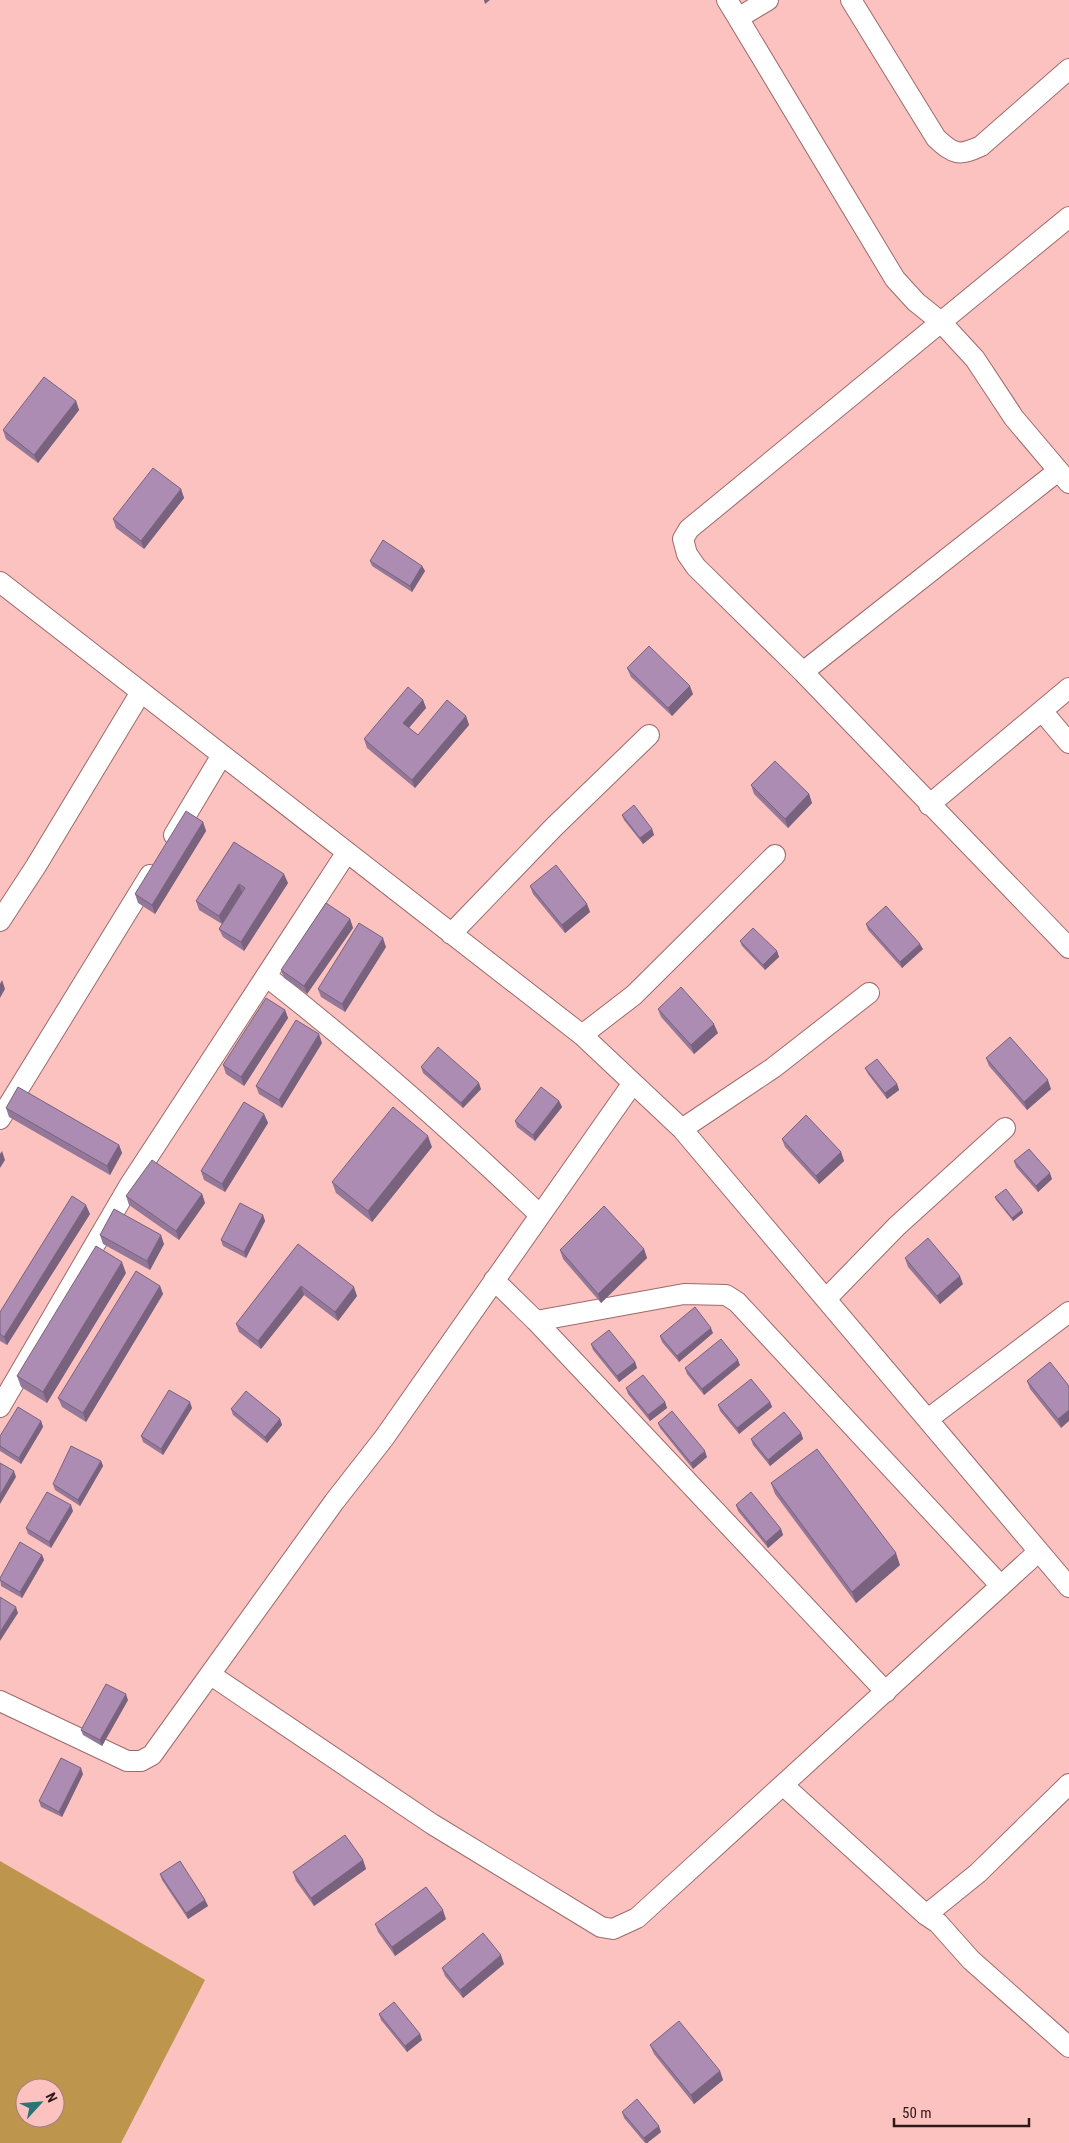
<svg xmlns="http://www.w3.org/2000/svg" width="1069" height="2143" viewBox="0 0 1069 2143" font-family="'Roboto Condensed',sans-serif">
<style>
.forest{fill:#bd954d;fill-rule:evenodd}
.lines{fill:none;stroke-linecap:round;stroke-linejoin:round}
.minor-casing{stroke:#9e6a69;stroke-width:22}
.minor{stroke:#fff;stroke-width:20}
.wall{fill:#94789a}
.shaded-wall{fill:#78627d}
.building{fill:#ac8cb3;stroke:#78627d}
</style>
<rect width="100%" height="100%" fill="#fcc2c0"/>
<path class="forest" d="M 0,1861 L 205,1980 L 121,2143 L 0,2143 ZM 25,2088 L 55,2088 L 55,2118 L 25,2118 Z"/>
<g class="lines">
<defs>
<path id="minor" d="M 727,0 L 738,18
M 768,0 L 738,18 L 895,279 L 916,302 L 941,322 L 975,359 L 1014,418 L 1069,483
M 851,0 L 936,138 C 954,155 959,156 981,146 L 1069,69
M 1069,217 L 689,529 L 683,539 L 687,554 L 696,567 L 803,672 L 1069,948
M 0,582 L 582,1035 L 682,1129 L 1069,1587
M 803,672 L 1058,471
M 1042,711 L 1069,743
M 929,805 L 1069,688
M 174,835 L 222,755
M 0,921 L 36,866 L 141,692
M 451,934 L 554,827 L 649,735
M 266,976 C 362,1051 452,1131 540,1215
M 582,1035 L 634,995 L 775,855
M 0,1119 L 150,875
M 682,1129 L 773,1068 L 869,993
M 494,1280 L 536,1321 L 886,1692
M 826,1299 L 897,1226 L 1005,1128
M 536,1321 L 684,1294 L 726,1295 L 737,1302 L 1001,1586
M 0,1407 L 129,1186 L 347,852
M 928,1419 L 1069,1312
M 211,1675 L 432,1824 L 601,1927 L 613,1929 L 637,1918 L 1038,1552
M 0,1701 L 127,1761 L 141,1761 L 152,1755 L 334,1502 L 384,1438 L 633,1083
M 783,1785 L 926,1915 L 938,1923 L 971,1960 L 1069,2047
M 926,1915 L 978,1873 L 1069,1784"/>
</defs>
<use href="#minor" class="minor-casing"/>
<use href="#minor" class="minor"/>
</g>
<path class="wall" d="M 76,401 L 79,410 L 38,463 L 6,439 L 3,430 Z
M 181,489 L 184,498 L 144,549 L 116,528 L 113,519 Z
M 370,561 L 422,566 L 425,571 L 412,592 L 372,566 Z
M 627,668 L 693,694 L 672,716 L 631,677 Z
M 423,700 L 426,708 L 409,728 L 418,735 L 466,716 L 469,725 L 415,788 L 367,748 L 364,739 Z
M 751,785 L 809,794 L 812,803 L 788,828 L 754,794 Z
M 622,815 L 652,829 L 654,835 L 643,844 L 624,820 Z
M 203,822 L 206,831 L 155,914 L 138,903 L 135,894 Z
M 234,842 L 288,883 L 244,951 L 223,937 L 219,929 L 242,892 L 222,924 L 199,910 L 196,901 Z
M 530,886 L 587,904 L 590,912 L 565,933 L 533,894 Z
M 350,919 L 353,928 L 307,994 L 284,978 L 281,970 Z
M 866,924 L 923,949 L 902,968 L 868,930 Z
M 740,941 L 777,951 L 779,957 L 765,970 L 742,946 Z
M 386,947 L 345,1012 L 321,997 L 318,989 Z
M 658,1009 L 718,1033 L 694,1054 L 661,1017 Z
M 285,1010 L 288,1018 L 244,1086 L 226,1074 L 223,1065 Z
M 322,1043 L 282,1108 L 259,1094 L 256,1086 Z
M 986,1058 L 1051,1089 L 1027,1110 L 989,1066 Z
M 421,1067 L 481,1089 L 463,1108 L 423,1073 Z
M 865,1068 L 897,1084 L 899,1090 L 887,1099 L 868,1074 Z
M 559,1101 L 562,1107 L 535,1141 L 517,1127 L 515,1121 Z
M 6,1108 L 119,1145 L 122,1153 L 110,1175 L 9,1117 Z
M 264,1114 L 268,1123 L 225,1192 L 204,1180 L 201,1171 Z
M 782,1139 L 841,1152 L 844,1161 L 819,1184 L 785,1147 Z
M 432,1147 L 372,1222 L 336,1193 L 332,1182 Z
M 1014,1161 L 1052,1179 L 1038,1192 L 1016,1167 Z
M 202,1194 L 205,1203 L 179,1240 L 129,1205 L 126,1196 Z
M 995,1197 L 1022,1210 L 1023,1213 L 1013,1221 L 996,1200 Z
M 90,1214 L 7,1345 L 0,1341 L 0,1312 Z
M 263,1215 L 265,1221 L 246,1258 L 223,1246 L 221,1240 Z
M 100,1235 L 164,1244 L 150,1270 L 103,1244 Z
M 298,1244 L 357,1296 L 338,1321 L 304,1295 L 261,1349 L 239,1332 L 236,1324 Z
M 644,1249 L 647,1258 L 601,1303 L 563,1259 L 560,1250 Z
M 905,1258 L 963,1284 L 940,1304 L 908,1267 Z
M 126,1273 L 47,1403 L 21,1387 L 17,1376 Z
M 160,1286 L 163,1294 L 86,1422 L 62,1407 L 58,1398 Z
M 713,1333 L 679,1362 L 662,1342 L 660,1336 Z
M 591,1344 L 635,1362 L 637,1368 L 619,1382 L 593,1350 Z
M 1050,1362 L 1061,1428 L 1030,1389 L 1027,1381 Z
M 740,1365 L 704,1395 L 687,1374 L 685,1368 Z
M 626,1388 L 665,1402 L 667,1408 L 650,1421 L 628,1394 Z
M 770,1402 L 772,1407 L 739,1434 L 720,1411 L 718,1405 Z
M 192,1408 L 163,1455 L 143,1442 L 141,1436 Z
M 231,1409 L 280,1419 L 282,1425 L 267,1443 L 233,1415 Z
M 41,1421 L 43,1427 L 21,1464 L 0,1451 L 0,1436 Z
M 658,1423 L 707,1457 L 693,1469 L 660,1428 Z
M 801,1433 L 803,1439 L 770,1466 L 753,1445 L 751,1439 Z
M 101,1461 L 103,1466 L 80,1506 L 55,1490 L 53,1484 Z
M 771,1483 L 900,1565 L 856,1603 L 775,1494 Z
M 736,1505 L 781,1529 L 783,1535 L 768,1548 L 738,1511 Z
M 73,1511 L 51,1548 L 28,1534 L 26,1528 Z
M 42,1555 L 44,1560 L 22,1598 L 1,1586 L 0,1578 Z
M 128,1700 L 102,1746 L 83,1735 L 81,1730 Z
M 83,1774 L 62,1817 L 41,1807 L 39,1801 Z
M 363,1860 L 366,1869 L 314,1906 L 296,1881 L 293,1872 Z
M 160,1874 L 205,1900 L 208,1906 L 188,1919 L 162,1880 Z
M 446,1919 L 395,1956 L 378,1932 L 375,1924 Z
M 504,1964 L 463,1998 L 445,1976 L 442,1968 Z
M 379,2014 L 420,2034 L 422,2040 L 407,2052 L 381,2020 Z
M 650,2045 L 720,2071 L 723,2080 L 694,2104 L 654,2054 Z
M 622,2112 L 661,2132 L 647,2143 L 645,2143 L 624,2118 Z"/>
<path class="shaded-wall" d="M 484,0 L 490,0 L 485,4 Z
M 76,401 L 79,410 L 38,463 L 34,455 Z
M 181,489 L 184,498 L 144,549 L 141,541 Z
M 422,566 L 425,571 L 412,592 L 410,586 Z
M 690,686 L 693,694 L 672,716 L 668,708 Z
M 423,700 L 426,708 L 406,731 L 403,723 Z
M 466,716 L 469,725 L 415,788 L 412,780 Z
M 809,794 L 812,803 L 788,828 L 785,819 Z
M 203,822 L 206,831 L 155,914 L 152,905 Z
M 652,829 L 654,835 L 643,844 L 640,838 Z
M 284,874 L 288,883 L 244,951 L 241,942 Z
M 239,884 L 242,892 L 222,924 L 219,916 Z
M 587,904 L 590,912 L 565,933 L 562,925 Z
M 350,919 L 353,928 L 307,994 L 304,986 Z
M 383,938 L 386,947 L 345,1012 L 342,1004 Z
M 920,944 L 923,949 L 902,968 L 900,962 Z
M 777,951 L 779,957 L 765,970 L 763,965 Z
M 2,980 L 5,989 L 0,998 L 0,984 Z
M 285,1010 L 288,1018 L 244,1086 L 241,1077 Z
M 714,1024 L 718,1033 L 694,1054 L 691,1045 Z
M 319,1034 L 322,1043 L 282,1108 L 279,1100 Z
M 1048,1080 L 1051,1089 L 1027,1110 L 1024,1102 Z
M 479,1083 L 481,1089 L 463,1108 L 461,1103 Z
M 897,1084 L 899,1090 L 887,1099 L 885,1093 Z
M 559,1101 L 562,1107 L 535,1141 L 533,1135 Z
M 264,1114 L 268,1123 L 225,1192 L 222,1184 Z
M 428,1136 L 432,1147 L 372,1222 L 368,1211 Z
M 119,1145 L 122,1153 L 110,1175 L 107,1166 Z
M 2,1151 L 5,1160 L 0,1168 L 0,1154 Z
M 841,1152 L 844,1161 L 819,1184 L 816,1176 Z
M 1050,1173 L 1052,1179 L 1038,1192 L 1036,1186 Z
M 202,1194 L 205,1203 L 179,1240 L 176,1231 Z
M 86,1205 L 90,1214 L 7,1345 L 4,1337 Z
M 1022,1210 L 1023,1213 L 1013,1221 L 1012,1218 Z
M 263,1215 L 265,1221 L 246,1258 L 244,1252 Z
M 161,1235 L 164,1244 L 150,1270 L 147,1261 Z
M 644,1249 L 647,1258 L 601,1303 L 598,1294 Z
M 122,1262 L 126,1273 L 47,1403 L 43,1392 Z
M 960,1276 L 963,1284 L 940,1304 L 937,1296 Z
M 160,1286 L 163,1294 L 86,1422 L 83,1413 Z
M 301,1286 L 304,1295 L 261,1349 L 258,1341 Z
M 354,1287 L 357,1296 L 338,1321 L 335,1312 Z
M 711,1328 L 713,1333 L 679,1362 L 677,1356 Z
M 738,1360 L 740,1365 L 704,1395 L 702,1389 Z
M 635,1362 L 637,1368 L 619,1382 L 617,1376 Z
M 190,1402 L 192,1408 L 163,1455 L 161,1449 Z
M 665,1402 L 667,1408 L 650,1421 L 648,1415 Z
M 770,1402 L 772,1407 L 739,1434 L 737,1428 Z
M 1069,1410 L 1069,1421 L 1061,1428 L 1058,1419 Z
M 280,1419 L 282,1425 L 267,1443 L 265,1437 Z
M 41,1421 L 43,1427 L 21,1464 L 19,1458 Z
M 801,1433 L 803,1439 L 770,1466 L 768,1460 Z
M 705,1451 L 707,1457 L 693,1469 L 691,1463 Z
M 101,1461 L 103,1466 L 80,1506 L 78,1500 Z
M 14,1471 L 16,1477 L 0,1504 L 0,1495 Z
M 71,1505 L 73,1511 L 51,1548 L 49,1542 Z
M 781,1529 L 783,1535 L 768,1548 L 766,1542 Z
M 896,1553 L 900,1565 L 856,1603 L 852,1592 Z
M 42,1555 L 44,1560 L 22,1598 L 20,1592 Z
M 16,1607 L 18,1613 L 0,1641 L 0,1632 Z
M 126,1694 L 128,1700 L 102,1746 L 100,1740 Z
M 81,1768 L 83,1774 L 62,1817 L 59,1812 Z
M 363,1860 L 366,1869 L 314,1906 L 311,1898 Z
M 205,1900 L 208,1906 L 188,1919 L 186,1913 Z
M 443,1910 L 446,1919 L 395,1956 L 392,1947 Z
M 501,1955 L 504,1964 L 463,1998 L 460,1990 Z
M 420,2034 L 422,2040 L 407,2052 L 405,2046 Z
M 720,2071 L 723,2080 L 694,2104 L 691,2095 Z
M 659,2126 L 661,2132 L 647,2143 L 646,2143 L 644,2138 Z"/>
<path class="building" d="M 44,377 L 76,401 L 34,455 L 3,430 Z
M 153,468 L 181,489 L 141,541 L 113,519 Z
M 383,540 L 422,566 L 410,586 L 370,561 Z
M 649,646 L 690,686 L 668,708 L 627,668 Z
M 408,687 L 423,700 L 403,723 L 418,735 L 447,700 L 466,716 L 412,780 L 364,739 Z
M 775,761 L 809,794 L 785,819 L 751,785 Z
M 634,805 L 652,829 L 640,838 L 622,815 Z
M 186,811 L 203,822 L 152,905 L 135,894 Z
M 234,842 L 284,874 L 241,942 L 219,929 L 245,888 L 239,884 L 219,916 L 196,901 Z
M 556,865 L 587,904 L 562,925 L 530,886 Z
M 326,903 L 350,919 L 304,986 L 281,970 Z
M 886,906 L 920,944 L 900,962 L 866,924 Z
M 359,923 L 383,938 L 342,1004 L 318,989 Z
M 753,928 L 777,951 L 763,965 L 740,941 Z
M 681,987 L 714,1024 L 691,1045 L 658,1009 Z
M 266,998 L 285,1010 L 241,1077 L 223,1065 Z
M 296,1020 L 319,1034 L 279,1100 L 256,1086 Z
M 1010,1037 L 1048,1080 L 1024,1102 L 986,1058 Z
M 438,1047 L 479,1083 L 461,1103 L 421,1067 Z
M 877,1059 L 897,1084 L 885,1093 L 865,1068 Z
M 18,1087 L 119,1145 L 107,1166 L 6,1108 Z
M 541,1087 L 559,1101 L 533,1135 L 515,1121 Z
M 244,1102 L 264,1114 L 222,1184 L 201,1171 Z
M 393,1107 L 428,1136 L 368,1211 L 332,1182 Z
M 806,1115 L 841,1152 L 816,1176 L 782,1139 Z
M 1029,1149 L 1050,1173 L 1036,1186 L 1014,1161 Z
M 152,1160 L 202,1194 L 176,1231 L 126,1196 Z
M 1006,1189 L 1022,1210 L 1012,1218 L 995,1197 Z
M 72,1196 L 86,1205 L 4,1337 L 0,1334 L 0,1312 Z
M 240,1203 L 263,1215 L 244,1252 L 221,1240 Z
M 604,1206 L 644,1249 L 598,1294 L 560,1250 Z
M 114,1209 L 161,1235 L 147,1261 L 100,1235 Z
M 928,1238 L 960,1276 L 937,1296 L 905,1258 Z
M 298,1244 L 354,1287 L 335,1312 L 301,1286 L 258,1341 L 236,1324 Z
M 96,1246 L 122,1262 L 43,1392 L 17,1376 Z
M 136,1271 L 160,1286 L 83,1413 L 58,1398 Z
M 695,1307 L 711,1328 L 677,1356 L 660,1336 Z
M 609,1330 L 635,1362 L 617,1376 L 591,1344 Z
M 721,1339 L 738,1360 L 702,1389 L 685,1368 Z
M 1050,1362 L 1069,1386 L 1069,1410 L 1058,1419 L 1027,1381 Z
M 643,1375 L 665,1402 L 648,1415 L 626,1388 Z
M 751,1379 L 770,1402 L 737,1428 L 718,1405 Z
M 169,1390 L 190,1402 L 161,1449 L 141,1436 Z
M 246,1391 L 280,1419 L 265,1437 L 231,1409 Z
M 18,1407 L 41,1421 L 19,1458 L 0,1446 L 0,1436 Z
M 672,1411 L 705,1451 L 691,1463 L 658,1423 Z
M 784,1412 L 801,1433 L 768,1460 L 751,1439 Z
M 71,1446 L 101,1461 L 78,1500 L 53,1484 Z
M 817,1449 L 896,1553 L 852,1592 L 771,1483 Z
M 0,1463 L 14,1471 L 0,1495 Z
M 47,1492 L 71,1505 L 49,1542 L 26,1528 Z
M 751,1492 L 781,1529 L 766,1542 L 736,1505 Z
M 20,1542 L 42,1555 L 20,1592 L 0,1580 L 0,1578 Z
M 0,1597 L 16,1607 L 0,1632 Z
M 106,1684 L 126,1694 L 100,1740 L 81,1730 Z
M 61,1758 L 81,1768 L 59,1812 L 39,1801 Z
M 345,1835 L 363,1860 L 311,1898 L 293,1872 Z
M 180,1861 L 205,1900 L 186,1913 L 160,1874 Z
M 426,1887 L 443,1910 L 392,1947 L 375,1924 Z
M 483,1933 L 501,1955 L 460,1990 L 442,1968 Z
M 394,2002 L 420,2034 L 405,2046 L 379,2014 Z
M 679,2021 L 720,2071 L 691,2095 L 650,2045 Z
M 637,2099 L 659,2126 L 644,2138 L 622,2112 Z"/>
<g transform="translate(40 2103) rotate(64)"><circle r="24" fill="#fcc2c0" stroke="#a97e7d"/>
<path d="M0-4L9 19L0 12L-9 19Z" fill="#2a7478"/>
<text y="-8" font-size="14" font-weight="bold" text-anchor="middle" fill="#2d1818">N</text>
</g>
<path d="M894 2118v8h135v-8" fill="none" stroke="#2d1818" stroke-width="2.5"/>
<text x="902" y="2118" font-size="15" fill="#2d1818" stroke="#fcc2c0" stroke-width="4" paint-order="stroke">50 m</text>
</svg>
